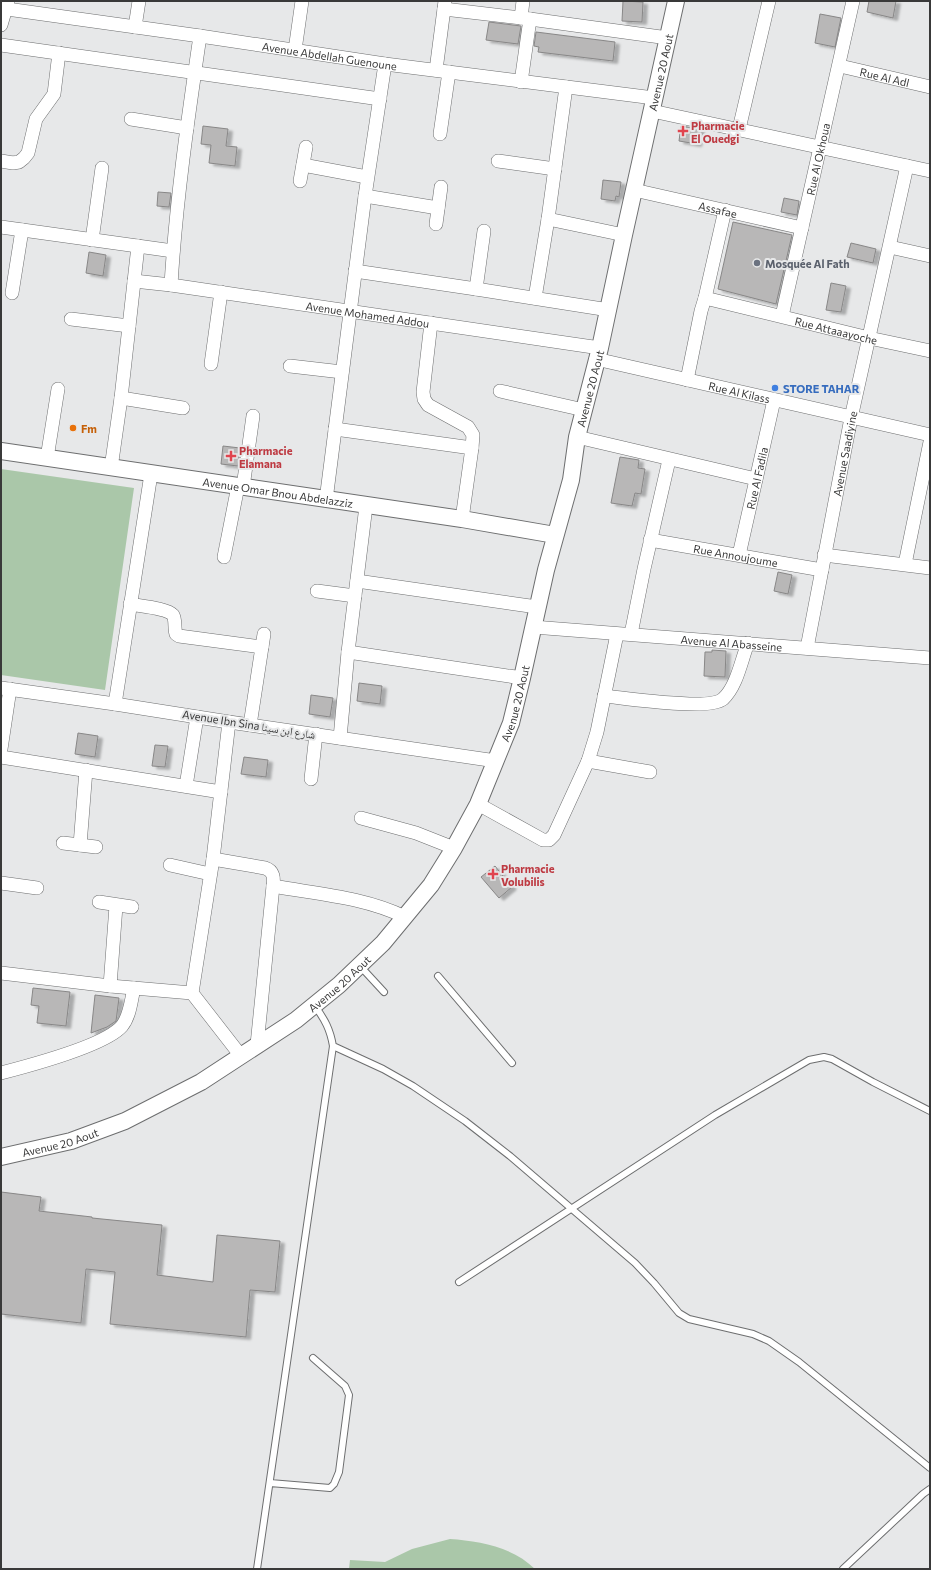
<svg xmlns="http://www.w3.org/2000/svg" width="931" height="1570" viewBox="0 0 931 1570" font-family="Commissioner,'Noto Naskh Arabic',sans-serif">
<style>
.green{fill:#aac7a9}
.building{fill:#b8b7b7;stroke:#888787;filter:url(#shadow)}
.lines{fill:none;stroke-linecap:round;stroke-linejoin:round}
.service-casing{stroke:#6d6e6f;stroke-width:8}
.minor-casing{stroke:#6d6e6f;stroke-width:14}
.tertiary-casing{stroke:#6d6e6f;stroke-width:18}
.service{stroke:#fff;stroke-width:6}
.minor{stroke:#fff;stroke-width:13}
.tertiary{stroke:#fff;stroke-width:16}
.health-dot{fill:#e0444e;stroke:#e7e8e9;stroke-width:1.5}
.worship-dot{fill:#6b7280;stroke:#e7e8e9;stroke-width:1.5}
.shop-dot{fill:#3f7fe0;stroke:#e7e8e9;stroke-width:1.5}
.food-dot{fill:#e8710a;stroke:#e7e8e9;stroke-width:1.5}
.labels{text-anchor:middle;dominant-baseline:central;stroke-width:4;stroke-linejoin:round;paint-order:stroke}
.street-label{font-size:11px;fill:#393939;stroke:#e7e8e9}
.health-label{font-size:11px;font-weight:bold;fill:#be3a42;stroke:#e7e8e9;text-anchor:start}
.worship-label{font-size:11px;font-weight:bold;fill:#5b616d;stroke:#e7e8e9;text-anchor:start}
.shop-label{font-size:11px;font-weight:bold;fill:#366cbe;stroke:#e7e8e9;text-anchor:start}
.food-label{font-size:11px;font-weight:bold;fill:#c56008;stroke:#e7e8e9;text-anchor:start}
</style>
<defs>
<filter id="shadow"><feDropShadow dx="4.5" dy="2.5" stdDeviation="1" flood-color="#0004"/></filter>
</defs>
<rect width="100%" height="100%" fill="#e7e8e9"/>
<path class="green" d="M 1,469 L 134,488 L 105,690 L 1,675 Z
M 450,1539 C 479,1541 513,1547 535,1569 L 349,1569 L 350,1560 L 385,1562 L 412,1549 Z"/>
<path class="building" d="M 623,1 L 643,2 L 642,22 L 622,21 Z
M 869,1 L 896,1 L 893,18 L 867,12 Z
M 820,14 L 841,18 L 835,47 L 815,43 Z
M 489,22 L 521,26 L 518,44 L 486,40 Z
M 536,32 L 615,42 L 613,61 L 538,52 L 539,47 L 534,46 Z
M 203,126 L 228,129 L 226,146 L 237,147 L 235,166 L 209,163 L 211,145 L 201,144 Z
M 681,126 L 700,129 L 697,144 L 679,141 Z
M 603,180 L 621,182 L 619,197 L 616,196 L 615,201 L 601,199 Z
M 158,192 L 171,193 L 169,207 L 157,206 Z
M 784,198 L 799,201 L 797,215 L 781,212 Z
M 733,222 L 792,235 L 776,304 L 718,289 Z
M 851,243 L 876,249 L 873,263 L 847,257 Z
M 89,252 L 106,255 L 103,276 L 86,273 Z
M 831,283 L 846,286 L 841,312 L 826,310 Z
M 223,446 L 240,448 L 238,466 L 221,464 Z
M 620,457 L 639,460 L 638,468 L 645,469 L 641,494 L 635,493 L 632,506 L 611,503 Z
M 778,572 L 792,575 L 788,594 L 774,591 Z
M 712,650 L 726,651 L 725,677 L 704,676 L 705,652 L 712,652 Z
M 359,683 L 382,686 L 380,704 L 357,701 Z
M 311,695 L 333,698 L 330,717 L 309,714 Z
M 78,733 L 98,736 L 95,757 L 75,754 Z
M 155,745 L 168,746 L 165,767 L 152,766 Z
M 244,757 L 268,760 L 266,777 L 241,774 Z
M 495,866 L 512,887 L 499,898 L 481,877 Z
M 33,988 L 70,992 L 66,1026 L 37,1023 L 39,1006 L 31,1005 Z
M 95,995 L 119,998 L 116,1021 L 107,1027 L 91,1033 Z
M 1,1192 L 41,1197 L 39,1211 L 92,1217 L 92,1218 L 162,1225 L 157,1275 L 213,1282 L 217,1235 L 280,1241 L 275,1292 L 250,1290 L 246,1337 L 110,1324 L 115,1272 L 86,1269 L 81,1323 L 1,1314 Z"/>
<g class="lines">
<defs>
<path id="service" d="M 360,966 L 384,992
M 438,976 L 512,1063
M 333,1046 L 383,1069 L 413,1086 L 465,1121 L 510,1156 L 635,1263 L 654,1283 L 679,1313 L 689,1319 L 753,1334 L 769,1341 L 799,1362 L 930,1468
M 459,1282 L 715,1115 L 809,1060 L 824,1057 L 832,1059 L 873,1082 L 930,1111
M 270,1483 L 330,1488 L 334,1484 L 339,1472 L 349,1395 L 345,1386 L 313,1358
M 257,1569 L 333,1046 C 330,1029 325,1020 315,1006
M 843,1569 L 923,1494 L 930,1489"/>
<g id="minor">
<path id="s1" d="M 7,9 L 200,36 L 385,64 L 654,98"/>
<path d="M 444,9 L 530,19 L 668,38"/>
<path d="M 521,18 L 523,1"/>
<path d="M 1,25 L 8,1"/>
<path d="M 135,27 L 139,1"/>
<path d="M 1,45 L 380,99"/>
<path d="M 295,50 L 302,1"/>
<path id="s2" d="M 840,66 L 930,87"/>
<path d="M 436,70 L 445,1"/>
<path d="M 521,82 L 530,19"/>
<path d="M 566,87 L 548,219 L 624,235"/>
<path d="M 652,111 L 930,171"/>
<path d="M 131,119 L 187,128"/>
<path d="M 739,129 L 769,1"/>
<path d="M 440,134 L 449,72"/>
<path d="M 1,161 L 13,163 L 19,162 L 24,158 L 28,153 L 36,119 L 54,94 L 59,53"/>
<path d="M 498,161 L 555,169"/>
<path d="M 303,165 L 367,177"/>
<path d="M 300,181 L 306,147"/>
<path id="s3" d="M 634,190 L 802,228"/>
<path d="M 365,196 L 438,208"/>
<path d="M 436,224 L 441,187"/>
<path d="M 1,227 L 173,251"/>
<path d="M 92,240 L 102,168"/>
<path d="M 890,247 L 930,256"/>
<path d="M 355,271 L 476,289 L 609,310"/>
<path id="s4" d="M 134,281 L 171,285 L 600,348"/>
<path d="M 171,285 C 176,201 188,118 200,36"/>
<path d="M 476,289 L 484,231"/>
<path d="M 12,293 L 22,230"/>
<path d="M 535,298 L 548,219"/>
<path d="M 705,298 L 725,210"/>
<path id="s5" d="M 782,316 L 853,1"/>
<path d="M 71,319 L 129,326"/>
<path d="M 431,323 L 423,392 L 424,399 L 428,405 L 468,427 L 473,435 L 472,448"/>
<path id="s6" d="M 596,359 L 930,435"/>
<path d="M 211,364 L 221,292"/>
<path d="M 290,366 L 342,372"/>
<path id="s7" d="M 687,380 L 701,311 L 705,298 L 869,338 L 930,351"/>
<path d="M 500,391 L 584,410"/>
<path d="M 121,398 L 183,408"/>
<path d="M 335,429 L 472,448 L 462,519"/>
<path d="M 577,437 L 756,479"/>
<path d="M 47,458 L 58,389"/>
<path d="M 111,468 L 121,398 L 138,246"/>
<path d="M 243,487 L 253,416"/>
<path d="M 326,500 L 365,196 L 385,64"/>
<path id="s8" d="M 650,540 L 822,570"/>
<path id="s9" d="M 739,555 L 774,400"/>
<path d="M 824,555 L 930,568"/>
<path d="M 224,557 L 238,486"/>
<path d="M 905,564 L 930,442"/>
<path d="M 357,581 L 537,607"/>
<path d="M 317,591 L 355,596"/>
<path d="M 130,604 C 139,606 167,608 173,615 C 176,620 174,628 176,634 L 179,636 L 262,647"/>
<path id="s10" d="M 533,627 L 930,658"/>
<path d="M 631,634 L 644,569 L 669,460"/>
<path id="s11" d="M 807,648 L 851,418 L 907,166"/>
<path d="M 348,652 L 522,678"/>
<path d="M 1,688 L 115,704 L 229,722 L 496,761"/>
<path d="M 604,696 C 625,698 709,711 723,699 C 737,686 741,661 748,643"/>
<path d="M 115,704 L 151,474"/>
<path d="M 229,722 L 213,859 L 192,993 L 241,1056"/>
<path d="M 250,725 L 264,634"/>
<path d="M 340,738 L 348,652 L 366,506"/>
<path d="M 1,749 L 10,689"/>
<path d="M 1,757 L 221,792"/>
<path d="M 588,761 L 650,772"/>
<path d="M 311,779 L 316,734"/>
<path d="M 186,786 L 197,717"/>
<path d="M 478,804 L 543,840 L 549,840 L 554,835 L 588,761 L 597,732 L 617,634"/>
<path d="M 361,818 L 416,833 L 454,848"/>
<path d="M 63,843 L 96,847"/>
<path d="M 80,845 L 86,770"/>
<path d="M 213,859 L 265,868 C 274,871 274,878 273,886 L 257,1045"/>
<path d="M 170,865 L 210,874"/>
<path d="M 1,883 L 37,888"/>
<path d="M 273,886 C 317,894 364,897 405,917"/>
<path d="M 99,902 L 132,907"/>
<path d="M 1,973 L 110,986 L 192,993"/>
<path d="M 110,986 L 116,906"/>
<path d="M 1,1073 C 28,1066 105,1046 122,1026 C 130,1016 131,1001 134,988"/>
</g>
<g id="tertiary">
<path id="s12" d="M 1,451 L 462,519 L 555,535"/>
<path id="s13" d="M 1,1157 L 71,1141 L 125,1121 L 201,1082 L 296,1020 L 339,985 L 383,943 L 431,885 L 454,848 L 478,804 L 511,723 L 522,678 L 546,570 L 571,480 L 577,437 L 600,348 L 624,235 L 676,1"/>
</g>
</defs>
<use href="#service" class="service-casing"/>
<use href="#minor" class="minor-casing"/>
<use href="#tertiary" class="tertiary-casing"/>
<use href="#service" class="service"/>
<use href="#minor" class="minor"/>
<use href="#tertiary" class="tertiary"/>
</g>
<g class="health-dot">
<path d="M681 125h4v4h4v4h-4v4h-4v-4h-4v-4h4z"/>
<path d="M229 450h4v4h4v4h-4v4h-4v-4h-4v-4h4z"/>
<path d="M491 868h4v4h4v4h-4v4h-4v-4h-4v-4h4z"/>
</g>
<circle class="worship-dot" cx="757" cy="263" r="4"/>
<circle class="shop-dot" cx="775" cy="388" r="4"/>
<circle class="food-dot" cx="73" cy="428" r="4"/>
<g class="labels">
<g class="street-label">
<text stroke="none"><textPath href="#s1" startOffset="326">Avenue Abdellah Guenoune</textPath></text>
<text stroke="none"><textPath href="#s13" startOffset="1369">Avenue 20 Aout</textPath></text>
<text stroke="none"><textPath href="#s2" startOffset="46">Rue Al Adl</textPath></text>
<text stroke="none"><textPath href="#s5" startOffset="161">Rue Al Okhoua</textPath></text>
<text stroke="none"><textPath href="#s3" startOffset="86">Assafae</textPath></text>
<text stroke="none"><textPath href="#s4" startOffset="236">Avenue Mohamed Addou</textPath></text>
<text stroke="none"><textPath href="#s7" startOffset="219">Rue Attaaayoche</textPath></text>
<text stroke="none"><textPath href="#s13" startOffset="1045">Avenue 20 Aout</textPath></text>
<text stroke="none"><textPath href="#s6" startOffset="147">Rue Al Kilass</textPath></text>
<text stroke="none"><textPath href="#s11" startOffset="198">Avenue Saadiyine</textPath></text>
<text stroke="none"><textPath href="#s9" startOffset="79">Rue Al Fadila</textPath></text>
<text stroke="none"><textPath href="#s12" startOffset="280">Avenue Omar Bnou Abdelazziz</textPath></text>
<text stroke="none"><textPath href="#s8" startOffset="87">Rue Annoujoume</textPath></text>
<text stroke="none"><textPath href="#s10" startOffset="199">Avenue Al Abasseine</textPath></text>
<text stroke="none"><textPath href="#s13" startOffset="721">Avenue 20 Aout</textPath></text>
<text transform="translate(249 724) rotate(9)">Avenue Ibn Sina شارع ابن سينا</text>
<text stroke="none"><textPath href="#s13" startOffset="385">Avenue 20 Aout</textPath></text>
<text stroke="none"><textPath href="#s13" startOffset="61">Avenue 20 Aout</textPath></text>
</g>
<g class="health-label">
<text x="691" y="125">Pharmacie<tspan x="691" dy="13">El Ouedgi</tspan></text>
<text x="239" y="450">Pharmacie<tspan x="239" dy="13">Elamana</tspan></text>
<text x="501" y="868">Pharmacie<tspan x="501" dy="13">Volubilis</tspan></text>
</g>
<g class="worship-label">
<text x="765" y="263">Mosquée Al Fath</text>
</g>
<g class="shop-label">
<text x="783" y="388">STORE TAHAR</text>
</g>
<g class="food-label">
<text x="81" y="428">Fm</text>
</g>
</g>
<rect width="931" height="1570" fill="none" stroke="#393939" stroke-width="4"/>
</svg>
